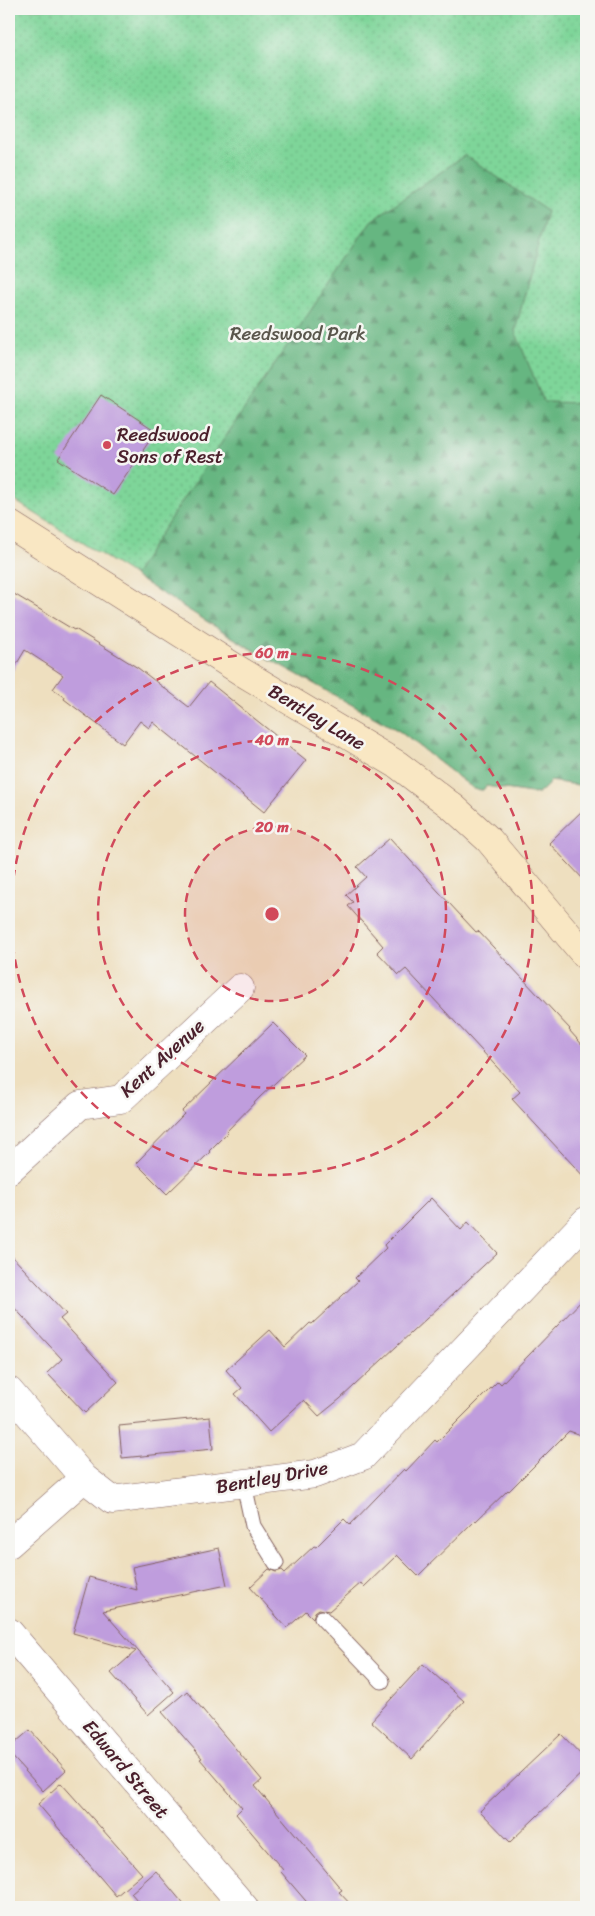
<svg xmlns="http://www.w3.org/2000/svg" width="595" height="1916" viewBox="0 0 595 1916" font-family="Sriracha,sans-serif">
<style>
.green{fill:url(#green-dots);stroke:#647a62}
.forest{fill:url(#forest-firs);stroke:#586a56}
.building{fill:#bf9ddd}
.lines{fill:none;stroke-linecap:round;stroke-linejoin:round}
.lane-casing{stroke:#83625f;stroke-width:17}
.street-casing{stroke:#83625f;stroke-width:29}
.secondary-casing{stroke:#83625f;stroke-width:29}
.lane{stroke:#fff;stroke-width:15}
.street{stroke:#fff;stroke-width:28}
.secondary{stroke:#f9e7c3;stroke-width:28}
.ring{fill:none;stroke:#d1495b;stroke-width:2.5;stroke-dasharray:9 6}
.poi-dot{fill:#d1495b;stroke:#f6f6f2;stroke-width:2}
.labels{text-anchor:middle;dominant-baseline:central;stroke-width:5;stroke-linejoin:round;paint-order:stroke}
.park-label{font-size:19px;fill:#5a564c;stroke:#f6f6f2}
.poi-label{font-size:19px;fill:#4a1f2b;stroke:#f6f6f2;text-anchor:start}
.street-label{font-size:19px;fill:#4a1f2b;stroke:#f6f6f2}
.centre{fill:#d1495b;stroke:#f6f6f2;stroke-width:2.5}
.ring-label{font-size:15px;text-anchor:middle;font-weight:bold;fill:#d1495b;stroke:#f6f6f2;stroke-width:5;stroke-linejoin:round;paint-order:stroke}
</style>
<defs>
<pattern id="green-dots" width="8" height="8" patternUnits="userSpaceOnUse" patternTransform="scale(1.25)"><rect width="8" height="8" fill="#7ed599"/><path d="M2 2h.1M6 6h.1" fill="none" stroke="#6eb684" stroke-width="1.8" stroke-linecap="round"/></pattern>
<pattern id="forest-firs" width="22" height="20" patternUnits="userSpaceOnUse" patternTransform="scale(1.25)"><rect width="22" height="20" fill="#66b681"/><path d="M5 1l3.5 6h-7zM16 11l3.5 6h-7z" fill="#56936a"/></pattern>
</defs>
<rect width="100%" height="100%" fill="#f6f6f2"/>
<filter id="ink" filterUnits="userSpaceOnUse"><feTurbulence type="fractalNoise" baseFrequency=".02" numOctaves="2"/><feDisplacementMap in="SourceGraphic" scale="10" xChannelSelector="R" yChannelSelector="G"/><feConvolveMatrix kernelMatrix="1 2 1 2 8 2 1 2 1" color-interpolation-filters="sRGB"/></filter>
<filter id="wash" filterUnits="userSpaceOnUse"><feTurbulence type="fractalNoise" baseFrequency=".0096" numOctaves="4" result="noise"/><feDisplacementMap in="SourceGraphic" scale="20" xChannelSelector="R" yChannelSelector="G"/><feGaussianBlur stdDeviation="1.12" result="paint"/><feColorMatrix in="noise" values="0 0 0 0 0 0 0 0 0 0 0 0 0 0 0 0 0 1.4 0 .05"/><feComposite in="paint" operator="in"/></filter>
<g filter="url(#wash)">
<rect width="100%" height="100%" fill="#eedfbf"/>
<path class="green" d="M 9,9 L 586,9 L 586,786 L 550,781 L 547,786 L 538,794 L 486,786 L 483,790 L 474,789 L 399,731 L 248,647 L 9,497 Z"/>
<path class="forest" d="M 465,155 L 547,211 L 515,331 L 544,402 L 586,403 L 586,786 L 550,781 L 547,786 L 538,794 L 486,786 L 483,790 L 474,789 L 399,731 L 248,647 L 134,576 L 160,534 L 371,221 Z"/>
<g id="blocks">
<path class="building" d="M 101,395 L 156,431 L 113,495 L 58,459 Z
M 9,591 L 74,630 L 75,629 L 138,668 L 189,707 L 209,682 L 306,760 L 264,812 L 153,722 L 149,728 L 140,721 L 123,744 L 64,699 L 65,697 L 53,689 L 63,675 L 25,650 L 9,677 Z
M 586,807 L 586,882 L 549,843 Z
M 390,838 L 449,903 L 476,932 L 478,931 L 570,1029 L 569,1030 L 586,1049 L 586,1179 L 512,1099 L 520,1092 L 406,969 L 399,975 L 377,952 L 383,946 L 348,906 L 353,902 L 346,895 L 366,877 L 357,867 Z
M 273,1023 L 305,1055 L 260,1097 L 226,1132 L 227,1133 L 209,1151 L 210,1152 L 167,1194 L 136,1163 L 184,1114 L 182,1111 Z
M 431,1198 L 461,1230 L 468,1222 L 497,1253 L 340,1399 L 319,1416 L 304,1400 L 269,1432 L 235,1394 L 242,1388 L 226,1370 L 270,1330 L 285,1347 L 310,1323 L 312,1324 L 358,1281 L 355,1278 L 386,1248 L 384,1245 Z
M 9,1253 L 66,1314 L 60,1319 L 118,1382 L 85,1413 L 47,1373 L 62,1359 L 9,1302 Z
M 586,1296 L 586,1437 L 569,1431 L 509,1491 L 508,1490 L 476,1521 L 475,1520 L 418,1576 L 397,1555 L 364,1587 L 361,1583 L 329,1611 L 319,1609 L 315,1612 L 313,1618 L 306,1611 L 287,1628 L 250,1587 L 269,1569 L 276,1572 L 282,1570 L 285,1573 L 314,1546 L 316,1547 L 344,1519 L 350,1525 L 404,1469 L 406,1471 L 435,1440 L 437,1442 L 498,1381 L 501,1384 Z
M 210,1417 L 213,1449 L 122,1458 L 119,1426 Z
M 219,1548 L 227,1585 L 103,1611 L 174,1692 L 148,1715 L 111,1673 L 136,1651 L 73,1633 L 89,1577 L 137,1590 L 132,1567 Z
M 423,1664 L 464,1701 L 412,1759 L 371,1721 Z
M 187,1691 L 262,1780 L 255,1786 L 342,1890 L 339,1892 L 353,1907 L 311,1907 L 281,1872 L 283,1870 L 236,1814 L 242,1808 L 200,1759 L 202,1758 L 162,1712 Z
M 30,1730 L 66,1770 L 43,1791 L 9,1753 L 9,1748 Z
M 561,1734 L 586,1760 L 586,1769 L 510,1842 L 480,1811 Z
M 61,1783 L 142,1874 L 116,1896 L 38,1804 Z
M 156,1871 L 186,1907 L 143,1907 L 131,1893 Z"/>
</g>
</g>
<g filter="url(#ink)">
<use href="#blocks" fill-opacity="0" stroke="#83625f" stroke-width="1"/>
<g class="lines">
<defs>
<path id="lane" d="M 244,1484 L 253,1526 L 276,1563
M 322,1618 L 382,1681"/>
<path id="street" d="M 9,1170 L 80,1105 L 121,1099 L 240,988
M 9,1391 L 84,1478
M 9,1544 L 84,1478 L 112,1500 L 315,1474 L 363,1456 L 586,1221
M 9,1632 L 244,1907"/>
<path id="secondary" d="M 9,524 L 242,672 L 398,765 L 454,808 L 489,840 L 586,956"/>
</defs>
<use href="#lane" class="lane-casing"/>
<use href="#street" class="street-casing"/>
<use href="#secondary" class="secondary-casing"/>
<use href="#lane" class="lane"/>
<use href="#street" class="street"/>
<use href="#secondary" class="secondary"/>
</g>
</g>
<circle cx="272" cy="914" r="87" fill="#d1495b" fill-opacity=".12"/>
<g class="ring">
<circle cx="272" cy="914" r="87"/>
<circle cx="272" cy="914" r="174"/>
<circle cx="272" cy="914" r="261"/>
</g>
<circle class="poi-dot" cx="107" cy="445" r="5"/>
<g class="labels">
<g class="park-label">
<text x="298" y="333">Reedswood Park</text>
</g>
<g class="poi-label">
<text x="117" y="434">Reedswood<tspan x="117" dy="22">Sons of Rest</tspan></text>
</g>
<g class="street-label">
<text transform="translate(317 717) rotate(31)">Bentley Lane</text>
<text transform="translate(162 1058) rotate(-42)">Kent Avenue</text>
<text transform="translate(272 1477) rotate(-10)">Bentley Drive</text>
<text transform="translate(126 1769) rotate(50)">Edward Street</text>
</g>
</g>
<circle cx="272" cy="914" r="8" class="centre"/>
<g class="ring-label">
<text x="272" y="658">60 m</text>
<text x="272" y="745">40 m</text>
<text x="272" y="832">20 m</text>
</g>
<rect width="595" height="1916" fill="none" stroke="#f6f6f2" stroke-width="30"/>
</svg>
